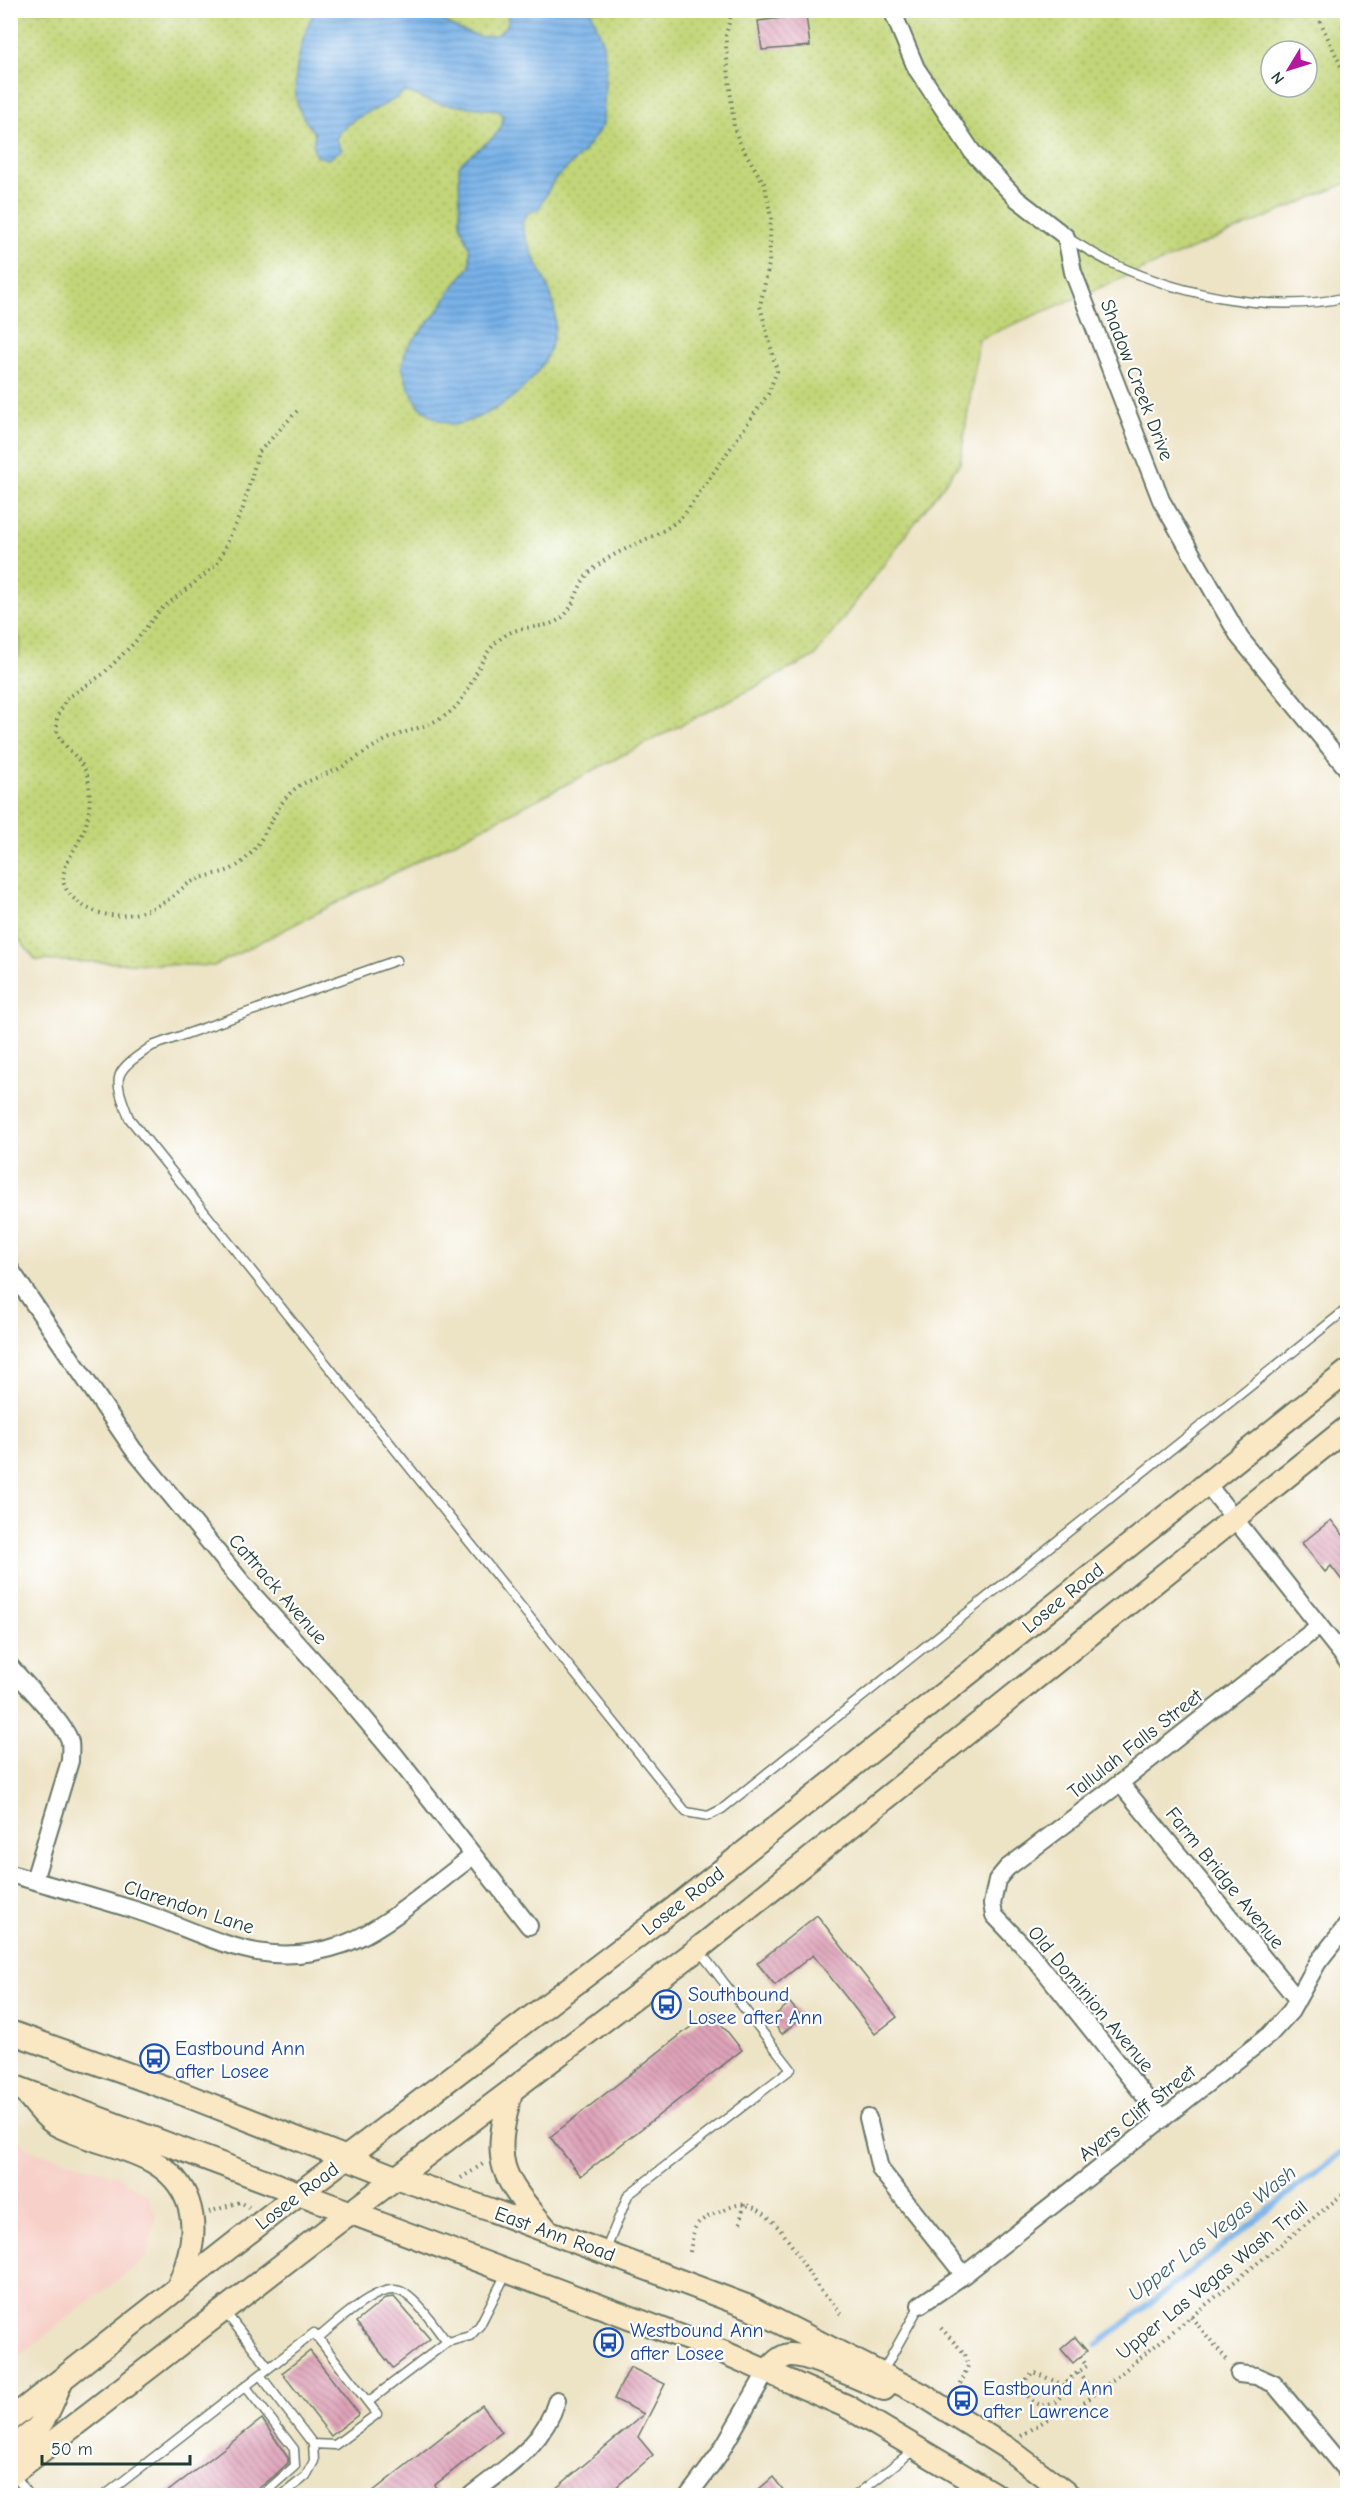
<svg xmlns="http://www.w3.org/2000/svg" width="1358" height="2506" viewBox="0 0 1358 2506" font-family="'Comic Neue',sans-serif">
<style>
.built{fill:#f7d1c9}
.grass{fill:url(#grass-dots);stroke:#708956;stroke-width:1.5;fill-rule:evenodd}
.garden{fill:#c2d578;stroke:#708956;stroke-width:1.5}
.water{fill:url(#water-rules);stroke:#4b778e;stroke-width:1.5}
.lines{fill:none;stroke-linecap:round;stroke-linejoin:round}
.stream{stroke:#77b1e8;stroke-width:6}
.building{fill:url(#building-back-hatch)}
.lane-casing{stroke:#677767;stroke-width:11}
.street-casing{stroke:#677767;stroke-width:20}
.secondary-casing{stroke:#677767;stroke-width:26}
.path{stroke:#677767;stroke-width:4;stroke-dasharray:1.5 4.5;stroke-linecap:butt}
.lane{stroke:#fff;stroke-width:8}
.street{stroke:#fff;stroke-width:16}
.secondary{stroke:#fae7c3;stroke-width:22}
.labels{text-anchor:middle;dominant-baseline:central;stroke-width:4.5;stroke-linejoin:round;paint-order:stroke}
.street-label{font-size:20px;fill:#1f3d34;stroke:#fff}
.transit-label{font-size:20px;fill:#164399;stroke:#fff;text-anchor:start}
.water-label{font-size:21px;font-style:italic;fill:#39606a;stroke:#fff}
</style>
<defs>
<pattern id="grass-dots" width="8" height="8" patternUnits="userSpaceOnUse" patternTransform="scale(1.5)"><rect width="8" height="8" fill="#c2d578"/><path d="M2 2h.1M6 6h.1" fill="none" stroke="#a6b868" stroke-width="1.8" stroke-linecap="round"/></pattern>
<pattern id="water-rules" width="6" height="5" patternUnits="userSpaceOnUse" patternTransform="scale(1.5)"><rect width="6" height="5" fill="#77b1e8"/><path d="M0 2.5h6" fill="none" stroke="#6191bd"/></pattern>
<pattern id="building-back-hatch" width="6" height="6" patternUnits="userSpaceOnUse" patternTransform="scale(1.5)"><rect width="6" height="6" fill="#dfa3b9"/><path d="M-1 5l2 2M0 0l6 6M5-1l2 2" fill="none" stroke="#b48697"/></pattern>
</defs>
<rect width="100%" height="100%" fill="#fff"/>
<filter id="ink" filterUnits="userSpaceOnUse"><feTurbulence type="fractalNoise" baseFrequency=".0167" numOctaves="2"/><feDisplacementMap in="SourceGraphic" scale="12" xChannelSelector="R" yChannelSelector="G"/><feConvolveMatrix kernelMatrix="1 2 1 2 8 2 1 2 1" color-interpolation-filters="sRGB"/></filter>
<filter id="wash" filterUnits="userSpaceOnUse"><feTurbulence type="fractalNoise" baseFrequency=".008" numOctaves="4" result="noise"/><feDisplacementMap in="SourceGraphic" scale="24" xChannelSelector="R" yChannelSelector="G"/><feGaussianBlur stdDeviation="1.35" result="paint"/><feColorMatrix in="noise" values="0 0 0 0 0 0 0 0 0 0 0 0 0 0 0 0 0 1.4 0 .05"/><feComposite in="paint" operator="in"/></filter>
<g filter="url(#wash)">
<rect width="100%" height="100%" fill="#ede3c5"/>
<path class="built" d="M 10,2133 L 28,2149 L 117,2175 L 148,2196 L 156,2216 L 147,2257 L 11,2362 Z"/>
<path class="grass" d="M 10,11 L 1347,11 L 1347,183 L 979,339 L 960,463 L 815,656 L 214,966 L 36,960 L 10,929 ZM 1271,51 L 1307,51 L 1307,87 L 1271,87 Z"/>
<path class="garden" d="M 10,625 L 21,639 L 19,655 L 11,664 Z"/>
<path class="water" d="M 315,11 L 428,11 L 459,30 L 481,37 L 497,35 L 508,24 L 507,11 L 591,11 L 602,39 L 606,63 L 603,125 L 583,153 L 554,180 L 538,210 C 528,210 524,216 522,225 C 528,251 544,273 552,298 C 570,360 509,414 453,425 L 436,419 L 420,407 L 409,389 L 402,367 L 406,349 L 440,308 L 451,290 L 470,266 L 470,249 L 460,224 L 459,166 C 471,148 505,140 503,115 L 497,110 L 434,103 L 405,91 C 385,111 350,112 336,139 L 342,149 L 329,159 L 316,156 L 313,146 L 315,134 C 309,125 301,117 298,106 C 290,81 302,33 315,11 Z"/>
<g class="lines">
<path class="stream" d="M 1097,2345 L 1348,2147"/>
</g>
<g id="blocks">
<path class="building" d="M 806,15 L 810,46 L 762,50 L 758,21 Z
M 1331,1520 L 1347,1540 L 1347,1587 L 1331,1566 L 1325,1572 L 1302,1543 Z
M 817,1915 L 897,2017 L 875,2034 L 813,1955 L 775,1985 L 757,1963 Z
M 790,2003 L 802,2017 L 782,2034 L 770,2019 Z
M 711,2011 L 742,2050 L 581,2176 L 550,2137 Z
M 394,2297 L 430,2339 L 393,2368 L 356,2322 L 386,2298 Z
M 1075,2337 L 1087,2351 L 1073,2363 L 1061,2349 Z
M 310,2351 L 359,2414 L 331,2436 L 282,2373 Z
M 630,2367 L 665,2384 L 638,2437 L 653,2455 L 606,2496 L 547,2496 L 644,2414 L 614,2399 Z
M 482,2405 L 502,2432 L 435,2485 L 437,2488 L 426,2496 L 367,2496 Z
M 262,2419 L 288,2458 L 288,2463 L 273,2477 L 249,2496 L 162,2496 Z
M 773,2477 L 788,2496 L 751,2496 Z"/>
</g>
</g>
<g filter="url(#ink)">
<use href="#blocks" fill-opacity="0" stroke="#677767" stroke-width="1.5"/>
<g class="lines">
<defs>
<path id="lane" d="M 1066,237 C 1082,246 1098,257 1114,264 C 1184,296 1272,314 1348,297
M 397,960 L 152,1046 C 113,1073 112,1074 129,1118 L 686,1812 L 708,1816 L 722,1809 L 1348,1308
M 605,2252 L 628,2195 L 791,2069 L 698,1949
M 225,2312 L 269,2368
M 318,2338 C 337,2323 381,2278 404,2293 C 422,2305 434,2326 447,2342
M 882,2373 L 920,2305
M 260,2375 L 313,2444 L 314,2461 L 306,2476 L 281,2496
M 246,2387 L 294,2449 L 295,2466 L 261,2496
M 10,2399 L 20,2412
M 368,2402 L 447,2342 L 470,2336 L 480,2325 L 507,2272
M 13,2473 L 30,2496
M 104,2496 L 314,2333 L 377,2414 L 335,2445 L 313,2444
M 855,2496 L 915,2449"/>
<path id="street" d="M 892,10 L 916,68 L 973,153 L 1017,199 L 1066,237 L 1073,272 L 1161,500 L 1240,638 L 1348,770
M 10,1269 L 133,1449 L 245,1586 L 343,1693 L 395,1755 L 529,1926
M 1207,1484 L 1348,1662
M 10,1666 C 23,1682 68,1727 70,1742 C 71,1748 70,1755 70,1761 L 34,1880
M 1120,1783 L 1297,1999
M 10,1874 C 53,1886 96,1898 138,1911 C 213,1936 262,1973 344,1944 C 386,1929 436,1883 473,1856
M 868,2118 L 880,2169 L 964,2275
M 1163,2119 L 1030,1953 L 994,1915 L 992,1904 L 997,1880 L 1007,1868 L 1120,1783 L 1319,1626
M 920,2305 L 964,2275 L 1269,2035 L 1291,2011 L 1318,1962 L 1348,1924
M 1239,2374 L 1256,2376 L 1274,2384 L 1348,2473
M 470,2496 C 506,2467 543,2447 557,2400
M 688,2496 L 718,2456 L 767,2371"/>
<path id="secondary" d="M 10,2032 L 178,2092 L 398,2178 L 491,2210 L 749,2307 L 921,2394 L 1007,2448 L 1070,2496
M 10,2085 L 725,2353 L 846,2406 L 997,2496
M 511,2092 C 492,2164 500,2175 547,2230
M 26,2093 C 34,2102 44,2117 54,2123 C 99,2149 168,2146 188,2202 C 198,2232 190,2259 178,2287
M 767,2371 C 774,2364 780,2356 790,2355 C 808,2353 864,2381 884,2389
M 10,2420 L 272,2214 L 672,1910 L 1348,1371
M 13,2473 C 8,2437 25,2445 42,2422 C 50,2411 55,2395 61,2382
M 10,2475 L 326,2231 L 698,1949 L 1348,1427"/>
</defs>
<use href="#lane" class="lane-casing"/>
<use href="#street" class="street-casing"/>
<use href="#secondary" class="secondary-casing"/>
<path class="path" d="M 1315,10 L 1346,77
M 297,411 L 258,453 L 243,508 L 217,565 L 160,610 L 135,642 L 103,674 L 66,699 L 57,718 L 57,734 C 68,753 87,761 89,785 C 91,803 89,821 81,837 C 68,863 47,883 84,906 C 110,922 142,916 166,901 C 176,895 183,886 193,881 C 218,870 231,877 252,852 C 269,832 276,801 299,786 C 311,779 325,775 338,769 C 355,760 370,747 388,739 C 408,730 431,726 449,713 C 475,692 476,655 504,636 C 520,625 539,629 555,622 C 576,612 575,586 590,572 C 617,546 657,541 684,515 L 768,394 L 777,371 L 760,306 L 769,264 L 771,218 L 765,185 L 740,144 L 734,127 L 726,49 L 726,35 L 732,10
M 1346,1968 L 1348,1969
M 461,2178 L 483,2164
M 209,2212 L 240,2202 L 249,2207
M 740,2223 L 744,2204
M 690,2252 C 695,2224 692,2223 719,2212 C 728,2209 736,2203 745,2205 C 777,2210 801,2263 818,2287 C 825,2297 836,2304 841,2315
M 1191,2317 L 1229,2362
M 941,2328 L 965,2354 L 968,2366 L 957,2394
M 1078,2373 L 1096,2394
M 1064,2385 L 1033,2372 L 1027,2379 L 1028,2396 C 1036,2407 1051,2409 1060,2397 C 1062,2393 1062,2388 1065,2384 C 1070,2377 1080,2371 1087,2366 L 1080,2357
M 1021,2436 L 1049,2418 L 1076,2409 L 1104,2387 L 1348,2190"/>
<use href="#lane" class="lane"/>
<use href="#street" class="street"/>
<use href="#secondary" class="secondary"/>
</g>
</g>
<defs>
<symbol id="bus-ring" viewBox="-11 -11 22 22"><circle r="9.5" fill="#fff" stroke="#1a4fb4" stroke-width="1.5"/><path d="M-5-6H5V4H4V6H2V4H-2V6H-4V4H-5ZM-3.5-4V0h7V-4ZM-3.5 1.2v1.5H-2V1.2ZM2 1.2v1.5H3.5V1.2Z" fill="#1a4fb4"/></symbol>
</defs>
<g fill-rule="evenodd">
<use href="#bus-ring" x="650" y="1988" width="33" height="33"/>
<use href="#bus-ring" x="138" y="2042" width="33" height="33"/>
<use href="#bus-ring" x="592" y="2326" width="33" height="33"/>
<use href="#bus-ring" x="946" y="2384" width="33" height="33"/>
</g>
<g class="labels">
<g class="street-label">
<text transform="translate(1137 380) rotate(69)">Shadow Creek Drive</text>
<text transform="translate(278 1589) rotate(49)">Cattrack Avenue</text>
<text transform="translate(1063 1598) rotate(-39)">Losee Road</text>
<text transform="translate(1135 1744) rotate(-38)">Tallulah Falls Street</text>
<text transform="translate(1225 1878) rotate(51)">Farm Bridge Avenue</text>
<text transform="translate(683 1901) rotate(-38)">Losee Road</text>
<text transform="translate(189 1907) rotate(18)">Clarendon Lane</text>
<text transform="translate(1091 1999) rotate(50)">Old Dominion Avenue</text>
<text transform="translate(1137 2113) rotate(-38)">Ayers Cliff Street</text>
<text transform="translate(297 2196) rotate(-37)">Losee Road</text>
<text transform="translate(555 2234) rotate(20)">East Ann Road</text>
<text transform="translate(1212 2280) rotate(-39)">Upper Las Vegas Wash Trail</text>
</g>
<g class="transit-label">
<text x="688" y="1994">Southbound<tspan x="688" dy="23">Losee after Ann</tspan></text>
<text x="175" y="2048">Eastbound Ann<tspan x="175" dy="23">after Losee</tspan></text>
<text x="630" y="2330">Westbound Ann<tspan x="630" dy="23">after Losee</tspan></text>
<text x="983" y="2388">Eastbound Ann<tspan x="983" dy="23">after Lawrence</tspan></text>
</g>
<g class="water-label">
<text transform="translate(1212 2233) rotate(-38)">Upper Las Vegas Wash</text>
</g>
</g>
<rect width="1358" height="2506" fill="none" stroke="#fff" stroke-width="36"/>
<g transform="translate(1289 69) rotate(232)"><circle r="28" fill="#ffffff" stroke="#a5b1ae" stroke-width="1.5"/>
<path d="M0-4.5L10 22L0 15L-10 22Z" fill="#b5179e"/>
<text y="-9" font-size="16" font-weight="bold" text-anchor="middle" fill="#1f3d34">N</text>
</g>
<path d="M42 2455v9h148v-9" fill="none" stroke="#1f3d34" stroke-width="3"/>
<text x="51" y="2455" font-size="18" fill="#1f3d34" stroke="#ffffff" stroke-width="4.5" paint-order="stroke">50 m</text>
</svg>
